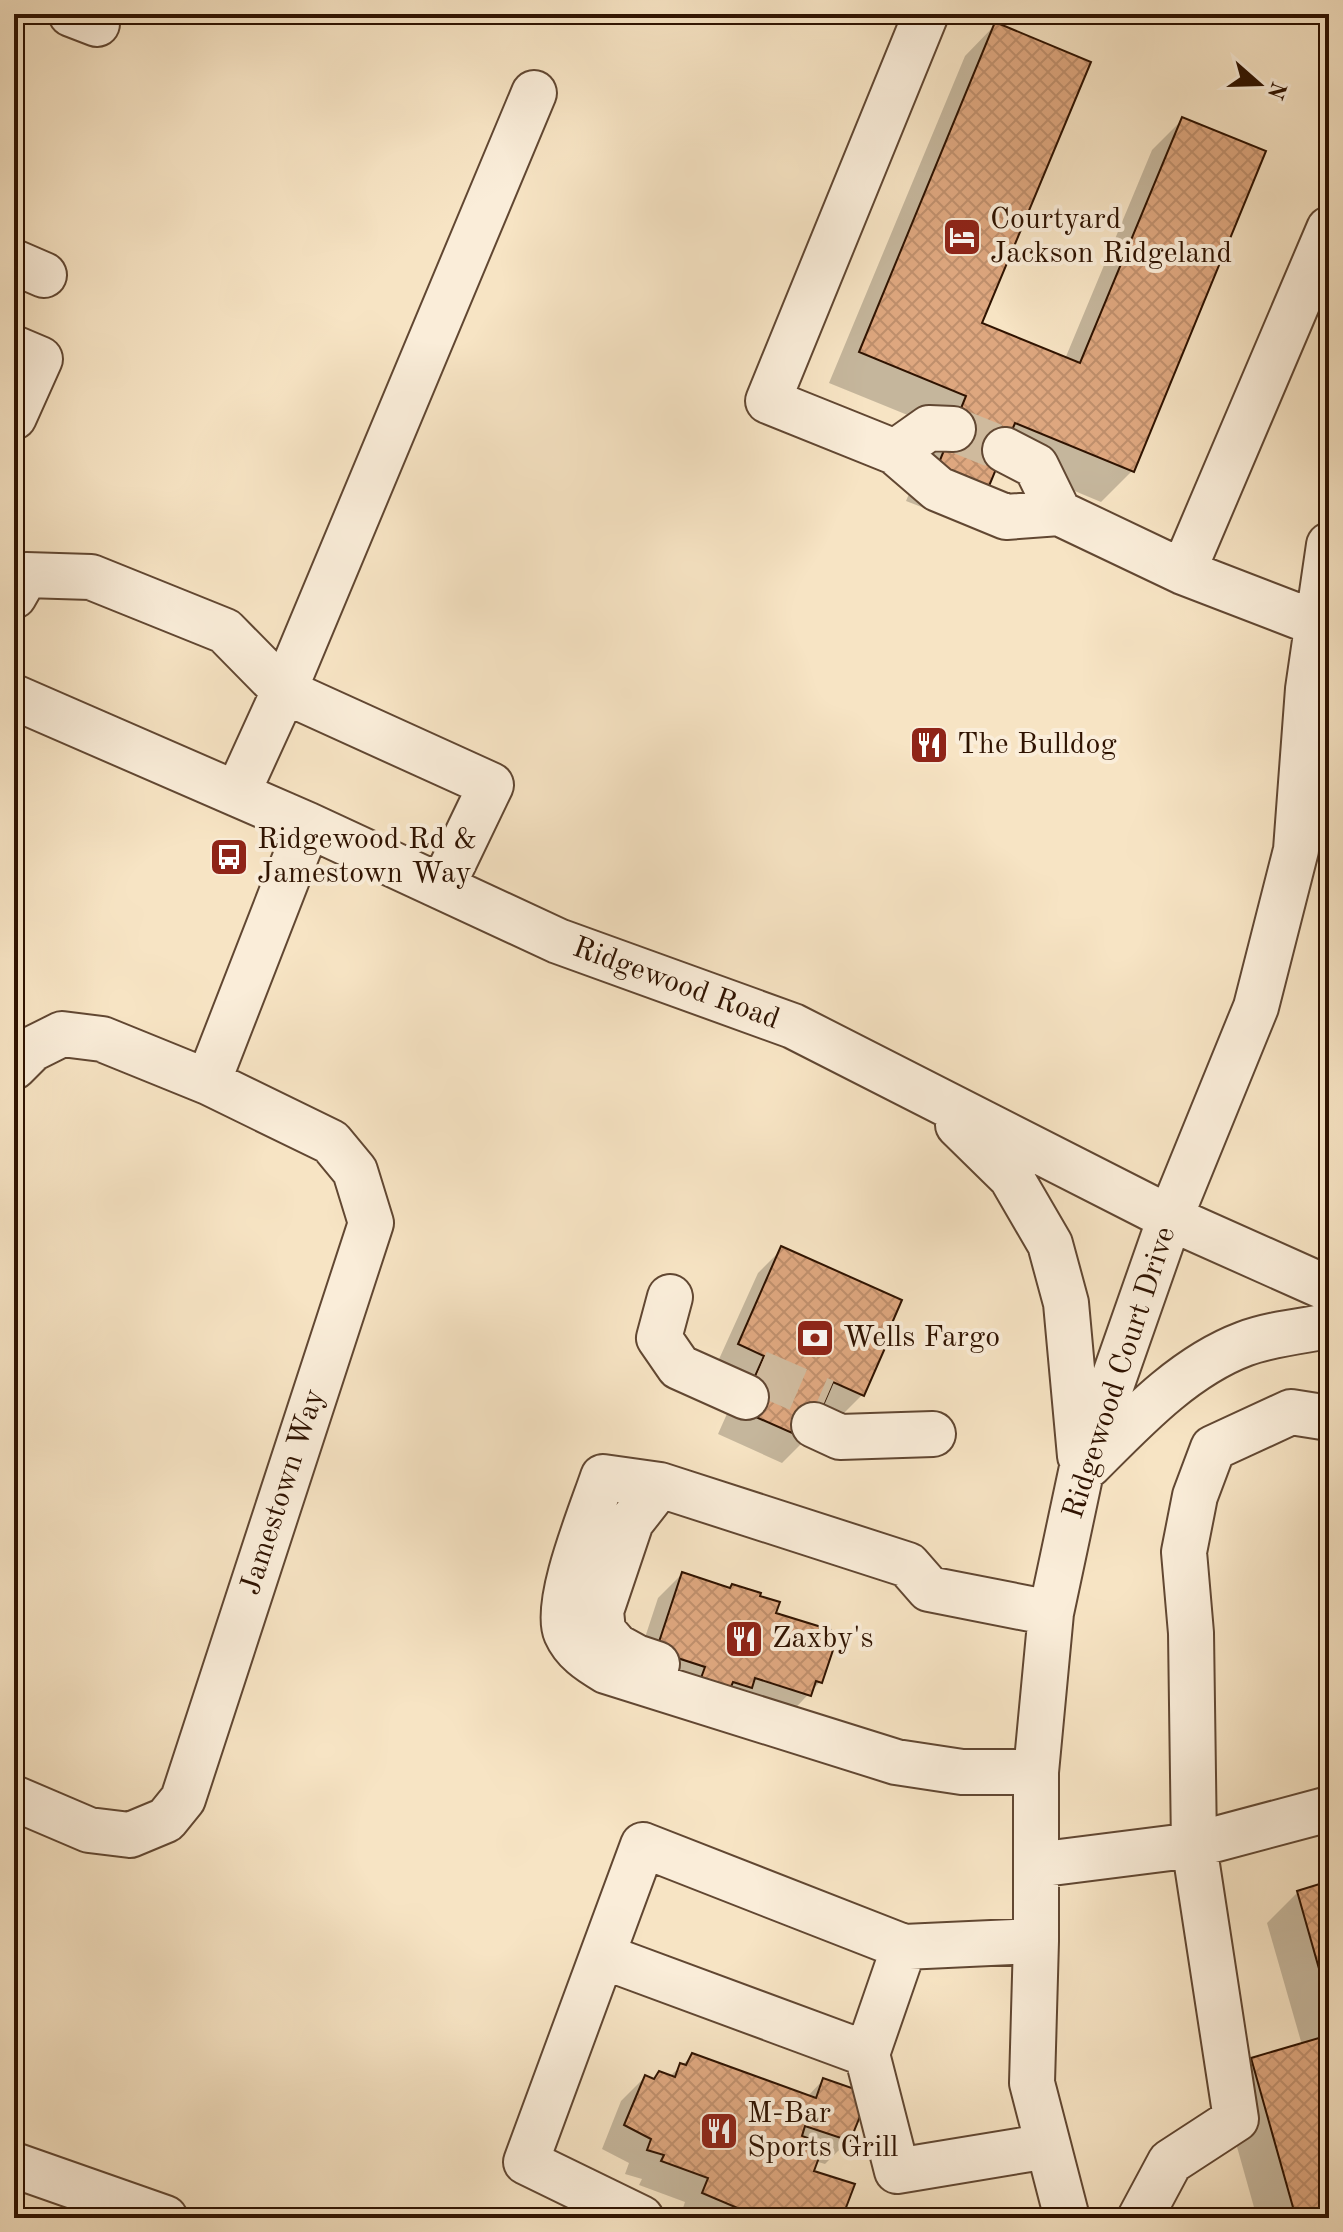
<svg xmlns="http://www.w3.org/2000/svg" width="1343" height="2232" viewBox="0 0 1343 2232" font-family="'Old Standard TT',serif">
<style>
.shadow{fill:#0003}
.building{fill:url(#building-cross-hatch);stroke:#2f1301;stroke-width:2}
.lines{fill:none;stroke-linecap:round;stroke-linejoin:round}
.minor-tunnel{stroke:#cfba9d;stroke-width:44;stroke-dasharray:44 22;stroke-linecap:butt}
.minor-casing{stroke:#614732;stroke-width:48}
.minor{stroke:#faedd9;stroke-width:44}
.labels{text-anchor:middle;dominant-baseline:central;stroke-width:8;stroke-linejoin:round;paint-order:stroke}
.poi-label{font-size:30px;fill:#2f1301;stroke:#faedd9;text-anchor:start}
.street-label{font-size:30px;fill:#2f1301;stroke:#faedd9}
</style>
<defs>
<pattern id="building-cross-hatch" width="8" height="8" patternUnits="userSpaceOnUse" patternTransform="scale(2)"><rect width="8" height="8" fill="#dea77f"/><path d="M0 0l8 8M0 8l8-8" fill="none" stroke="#bf8f6c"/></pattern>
</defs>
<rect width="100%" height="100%" fill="#f7e4c4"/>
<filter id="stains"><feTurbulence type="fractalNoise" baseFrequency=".0025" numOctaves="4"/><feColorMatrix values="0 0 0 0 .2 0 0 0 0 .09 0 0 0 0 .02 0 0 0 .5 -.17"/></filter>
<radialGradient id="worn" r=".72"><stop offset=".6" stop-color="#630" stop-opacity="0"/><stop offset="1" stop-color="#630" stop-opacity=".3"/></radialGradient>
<path class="shadow" d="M 995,25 L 980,324 L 1065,359 L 1152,150 L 1183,119 L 1263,152 L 1132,471 L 1101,502 L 998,459 L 986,490 L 955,520 L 906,501 L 937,427 L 829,383 L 965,56 Z
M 782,1249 L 862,1395 L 838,1419 L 806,1439 L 782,1463 L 718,1434 L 742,1380 L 715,1368 L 758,1273 Z
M 682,1574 L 774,1614 L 824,1648 L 820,1682 L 785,1719 L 633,1674 L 658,1598 Z
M 1329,1883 L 1329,2218 L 1257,2218 L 1221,2090 L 1252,2059 L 1302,2045 L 1267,1923 L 1298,1892 Z
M 692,2056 L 807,2097 L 823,2080 L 849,2140 L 825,2164 L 815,2161 L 811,2172 L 840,2218 L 682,2218 L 680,2217 L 685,2202 L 639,2185 L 642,2179 L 625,2174 L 629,2163 L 602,2149 L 621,2101 L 645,2077 L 652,2081 L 659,2073 L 669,2077 Z"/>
<path class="building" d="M 995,22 L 1091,62 L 982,323 L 1080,363 L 1182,117 L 1266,151 L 1134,472 L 1015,423 L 987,491 L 936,470 L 966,396 L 859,352 Z
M 781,1246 L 902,1300 L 889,1330 L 892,1332 L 864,1396 L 833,1382 L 808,1440 L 740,1410 L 764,1356 L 738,1344 Z
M 682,1572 L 730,1588 L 732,1584 L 761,1593 L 760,1596 L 780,1602 L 776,1613 L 831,1630 L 826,1647 L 833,1650 L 822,1683 L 816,1681 L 811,1696 L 755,1678 L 752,1688 L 733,1682 L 731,1687 L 701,1678 L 705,1667 L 656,1651 Z
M 1329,1881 L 1329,2004 L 1297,1891 Z
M 1329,2035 L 1329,2218 L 1296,2218 L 1251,2058 Z
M 692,2053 L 816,2098 L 823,2078 L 869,2094 L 850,2141 L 805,2126 L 802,2136 L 824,2144 L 814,2171 L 855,2184 L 842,2218 L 761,2218 L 702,2193 L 708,2178 L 661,2161 L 664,2155 L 647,2150 L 651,2139 L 624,2125 L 645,2075 L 654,2079 L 659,2071 L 675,2077 L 680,2063 L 686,2065 Z"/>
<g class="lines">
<path class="minor-tunnel" d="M 953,429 L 1005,450
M 758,1372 L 825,1401"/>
<defs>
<path id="minor" d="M 71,14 L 97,24
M 926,14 L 768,401 L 895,452 L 938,489 L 1006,517 L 1059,513 L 1183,572 L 1318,624
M 14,262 L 44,275
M 14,348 L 40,359 L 14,417
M 1005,450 L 1036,466 L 1059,513
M 895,452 L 929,428 L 953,429
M 1183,572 L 1329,229
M 14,596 L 26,575 L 91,577 L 225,631 L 284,691 L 534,93
M 14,697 L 308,825 L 558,941 L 793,1026 L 1170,1218 L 1329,1289
M 237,794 L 284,691 L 491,785 L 442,887
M 14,1067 L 32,1049 L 62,1034 L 102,1039 L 208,1082 L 331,1142 L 355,1171 L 371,1223 L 183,1799 L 166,1820 L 130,1835 L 89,1830 L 14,1798
M 208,1082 L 308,825
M 958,1125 L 1011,1177 L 1050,1244 L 1066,1303 L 1080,1456
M 670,1297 L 659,1338 L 679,1367 L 746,1397
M 814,1425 L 840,1437 L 933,1434
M 1089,1465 C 1134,1420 1183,1367 1244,1344 C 1270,1334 1302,1331 1329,1326
M 657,1664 L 636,1657 L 616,1646 L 603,1631 L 601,1611 L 631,1522 L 660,1485
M 1036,1772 L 962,1772 L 896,1762 L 606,1671 C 589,1661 574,1651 566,1633 C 553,1604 592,1510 603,1477 L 660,1485 L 908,1565 L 929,1589 L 1051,1613
M 1036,1865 L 1194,1845 L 1329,1809
M 904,1947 L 867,2054 L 897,2171 L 1048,2146
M 602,1956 L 526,2162 L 641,2218
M 867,2054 L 602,1956 L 643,1845 L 904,1947 L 1036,1941
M 14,2165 L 165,2218
M 1067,2218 L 1032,2083 L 1036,1941 L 1036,1772 L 1051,1613 L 1081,1472 L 1170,1218 L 1256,1007 L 1296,850 L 1308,689 L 1329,545
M 1140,2218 L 1170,2162 L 1236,2119 L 1194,1845 L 1191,1633 L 1184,1552 L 1195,1496 L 1213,1448 L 1291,1412 L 1329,1418"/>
</defs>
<use href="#minor" class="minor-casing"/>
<use href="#minor" class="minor"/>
</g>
<defs>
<symbol id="hotel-square" viewBox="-11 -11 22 22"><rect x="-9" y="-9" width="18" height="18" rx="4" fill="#8f2418" stroke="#faedd9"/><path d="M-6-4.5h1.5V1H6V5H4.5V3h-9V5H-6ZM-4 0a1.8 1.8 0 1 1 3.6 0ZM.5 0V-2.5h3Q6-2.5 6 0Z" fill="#fff"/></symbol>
<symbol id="restaurant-square" viewBox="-11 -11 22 22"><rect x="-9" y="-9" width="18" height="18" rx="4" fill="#8f2418" stroke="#faedd9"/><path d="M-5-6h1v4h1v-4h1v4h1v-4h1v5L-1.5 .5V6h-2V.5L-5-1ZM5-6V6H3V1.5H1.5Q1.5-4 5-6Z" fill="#fff"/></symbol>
<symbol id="bus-square" viewBox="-11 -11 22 22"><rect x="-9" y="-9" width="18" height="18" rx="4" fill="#8f2418" stroke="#faedd9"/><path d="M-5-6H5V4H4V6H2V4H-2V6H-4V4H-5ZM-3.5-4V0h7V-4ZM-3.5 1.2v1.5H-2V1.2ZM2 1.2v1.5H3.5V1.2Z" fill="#fff"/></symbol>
<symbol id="bank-square" viewBox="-11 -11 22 22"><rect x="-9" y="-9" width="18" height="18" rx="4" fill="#8f2418" stroke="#faedd9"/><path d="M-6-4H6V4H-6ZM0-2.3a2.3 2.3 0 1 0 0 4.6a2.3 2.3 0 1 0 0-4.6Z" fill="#fff"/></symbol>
</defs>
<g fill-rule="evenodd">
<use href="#hotel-square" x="940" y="215" width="44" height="44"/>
<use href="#restaurant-square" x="907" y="723" width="44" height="44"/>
<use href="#bus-square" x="207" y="835" width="44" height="44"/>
<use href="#bank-square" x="793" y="1316" width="44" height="44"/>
<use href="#restaurant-square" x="722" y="1617" width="44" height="44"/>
<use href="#restaurant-square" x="697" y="2109" width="44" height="44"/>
</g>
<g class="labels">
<g class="poi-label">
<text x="990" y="220">Courtyard<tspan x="990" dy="34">Jackson Ridgeland</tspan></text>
<text x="957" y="745">The Bulldog</text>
<text x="257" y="840">Ridgewood Rd &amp;<tspan x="257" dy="34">Jamestown Way</tspan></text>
<text x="843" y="1338">Wells Fargo</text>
<text x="772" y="1639">Zaxby's</text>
<text x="747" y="2114">M-Bar<tspan x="747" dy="34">Sports Grill</tspan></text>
</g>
<g class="street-label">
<text transform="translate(676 984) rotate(20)">Ridgewood Road</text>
<text transform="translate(1120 1373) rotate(-72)">Ridgewood Court Drive</text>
<text transform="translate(283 1492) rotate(-72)">Jamestown Way</text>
</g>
</g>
<rect width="1343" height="2232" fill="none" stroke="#f7e4c4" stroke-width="48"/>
<rect x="16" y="16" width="1311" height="2200" fill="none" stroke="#2f1301" stroke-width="4"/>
<rect x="24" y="24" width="1295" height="2184" fill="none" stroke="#2f1301" stroke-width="2"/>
<g transform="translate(1259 84) rotate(110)" stroke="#faedd9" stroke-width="6" paint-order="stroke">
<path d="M0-6L14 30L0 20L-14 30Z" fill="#2f1301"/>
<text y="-12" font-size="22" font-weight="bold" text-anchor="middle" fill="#2f1301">N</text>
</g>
<rect width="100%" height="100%" filter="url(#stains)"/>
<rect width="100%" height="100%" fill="url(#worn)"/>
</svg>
